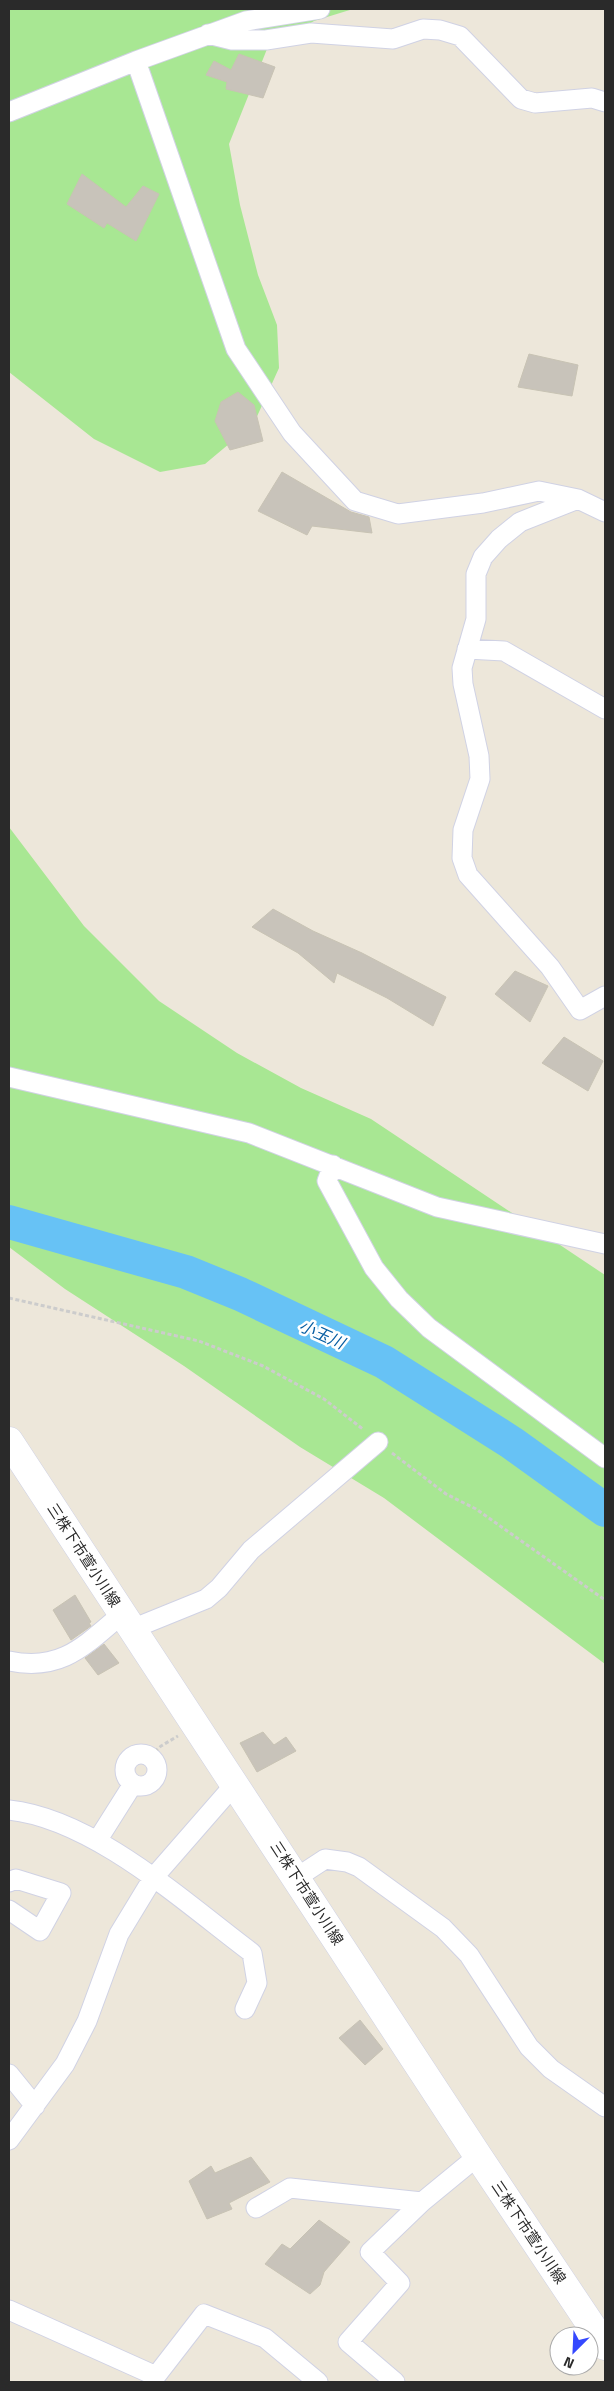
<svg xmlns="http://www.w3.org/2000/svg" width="614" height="2391" viewBox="0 0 614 2391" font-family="'Titillium Web','Noto Sans JP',sans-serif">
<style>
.green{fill:#a8e793}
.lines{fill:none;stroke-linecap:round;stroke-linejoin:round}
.river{stroke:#67c2f5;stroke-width:34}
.building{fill:#c8c3ba;stroke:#c8c3b4}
.street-casing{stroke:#d0d2e4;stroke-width:21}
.secondary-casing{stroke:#d0d2e4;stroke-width:29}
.path{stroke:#ccc;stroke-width:3;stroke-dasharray:4 2.5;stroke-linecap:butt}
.street{stroke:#fff;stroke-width:19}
.secondary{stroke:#fff;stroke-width:28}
.labels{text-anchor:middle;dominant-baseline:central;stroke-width:5;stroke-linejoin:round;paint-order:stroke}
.street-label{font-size:15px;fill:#2a2a2a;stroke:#fff}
.water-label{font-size:16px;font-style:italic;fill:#065da2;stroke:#fff}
</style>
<rect width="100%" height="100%" fill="#ede7da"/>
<path class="green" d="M 9,9 L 353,9 L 314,21 L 267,49 L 229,144 L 240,205 L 258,275 L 277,325 L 279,368 L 254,423 L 205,464 L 160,472 L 94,439 L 9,372 Z
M 9,827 L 84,926 L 159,1001 L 237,1053 L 301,1088 L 371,1119 L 605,1275 L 605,1664 L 384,1498 L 300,1447 L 184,1366 L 65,1289 L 9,1247 Z"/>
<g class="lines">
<path class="river" d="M 9,1222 L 186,1272 L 240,1294 L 384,1362 L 512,1443 L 605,1510"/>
</g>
<path class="building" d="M 239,54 L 275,67 L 263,98 L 226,89 L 227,82 L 206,75 L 214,61 L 231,70 Z
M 82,174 L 126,207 L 143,186 L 159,194 L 136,241 L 107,223 L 104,228 L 67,204 Z
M 529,354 L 578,365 L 572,396 L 518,387 Z
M 238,392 L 254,405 L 263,441 L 230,450 L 215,421 L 221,402 Z
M 282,472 L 351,512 L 369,517 L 372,533 L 312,526 L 307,535 L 258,511 Z
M 273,909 L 313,931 L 362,953 L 446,997 L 433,1026 L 387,998 L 337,973 L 334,983 L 298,953 L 252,927 Z
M 515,971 L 548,986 L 530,1022 L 495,994 Z
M 564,1037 L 603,1061 L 588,1091 L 542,1063 Z
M 75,1595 L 91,1622 L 89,1623 L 91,1626 L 71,1640 L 53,1610 Z
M 104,1644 L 119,1663 L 98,1675 L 85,1658 Z
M 263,1732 L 274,1745 L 286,1737 L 296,1751 L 257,1772 L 240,1743 Z
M 360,2020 L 383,2049 L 365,2065 L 339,2038 Z
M 251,2157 L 270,2182 L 229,2203 L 232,2209 L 207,2219 L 189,2181 L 211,2166 L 215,2173 Z
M 319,2220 L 350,2242 L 324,2272 L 320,2285 L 310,2294 L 265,2264 L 282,2244 L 290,2249 Z"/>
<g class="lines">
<defs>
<path id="street" d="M 208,34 L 232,40 L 266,40 L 311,33 L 393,39 L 423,29 L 440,30 L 460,36 L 521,99 L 535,103 L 592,98 L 605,102
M 136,61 L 236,349 L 292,433 L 355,501 L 398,514 L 483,503 L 539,491 L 578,499 L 605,512
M 9,112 L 136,61 L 246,21 L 320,9
M 578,499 L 520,522 L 499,539 L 483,557 L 476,574 L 476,619 L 462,668 L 463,684 L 479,756 L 480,779 L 463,830 L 462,858 L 468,875 L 550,967 L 580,1010 L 605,996
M 467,649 L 504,651 L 605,709
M 9,1077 L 249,1133 L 437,1207 L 605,1244
M 333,1165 L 327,1181 L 374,1268 L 399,1299 L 429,1328 L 605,1458
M 132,1629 L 206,1599 L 219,1588 L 251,1550 L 378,1442
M 9,1661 C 62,1672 85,1645 122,1614
M125 1770a16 16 0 1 1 32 0a16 16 0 1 1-32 0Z
M 9,1810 C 94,1819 185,1903 252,1953 L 257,1983 L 245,2009
M 97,1841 L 133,1784
M 296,1878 L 325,1859 L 347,1862 L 359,1867 L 443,1928 L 469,1955 L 529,2047 L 551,2069 L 605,2107
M 9,1882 L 16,1879 L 61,1893 L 40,1931 L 9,1910
M 9,2074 L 35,2106
M 9,2140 L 65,2064 L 87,2021 L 119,1934 L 153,1878 L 235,1784
M 256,2208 L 290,2188 L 422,2202
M 9,2310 L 156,2376 L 204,2314 L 265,2338 L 318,2382
M 395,2382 L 348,2342 L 400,2283 L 370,2252 L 422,2202 L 478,2156"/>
<path id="secondary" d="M 9,1441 L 478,2156 L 605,2346"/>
</defs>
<use href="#street" class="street-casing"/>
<use href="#secondary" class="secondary-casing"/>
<path class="path" d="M 9,1298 L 199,1341 L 263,1366 L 324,1399 L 364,1430
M 392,1453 L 446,1494 L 476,1509 L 605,1600
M 150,1756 L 161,1746 L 178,1736"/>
<use href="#street" class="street"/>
<use href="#secondary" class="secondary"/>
</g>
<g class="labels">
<g class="street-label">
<text transform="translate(84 1555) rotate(57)">三株下市萱小川線</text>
<text transform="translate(307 1893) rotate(57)">三株下市萱小川線</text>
<text transform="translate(529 2232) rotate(56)">三株下市萱小川線</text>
</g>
<g class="water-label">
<text transform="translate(322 1334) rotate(24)">小玉川</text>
</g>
</g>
<rect width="614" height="2391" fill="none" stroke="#2a2a2a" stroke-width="20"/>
<g transform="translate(574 2351) rotate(204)"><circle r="24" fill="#ffffff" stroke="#aaaaaa"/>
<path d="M0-4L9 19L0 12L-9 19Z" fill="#3548ff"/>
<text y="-8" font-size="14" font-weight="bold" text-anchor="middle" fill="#2a2a2a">N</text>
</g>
</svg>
